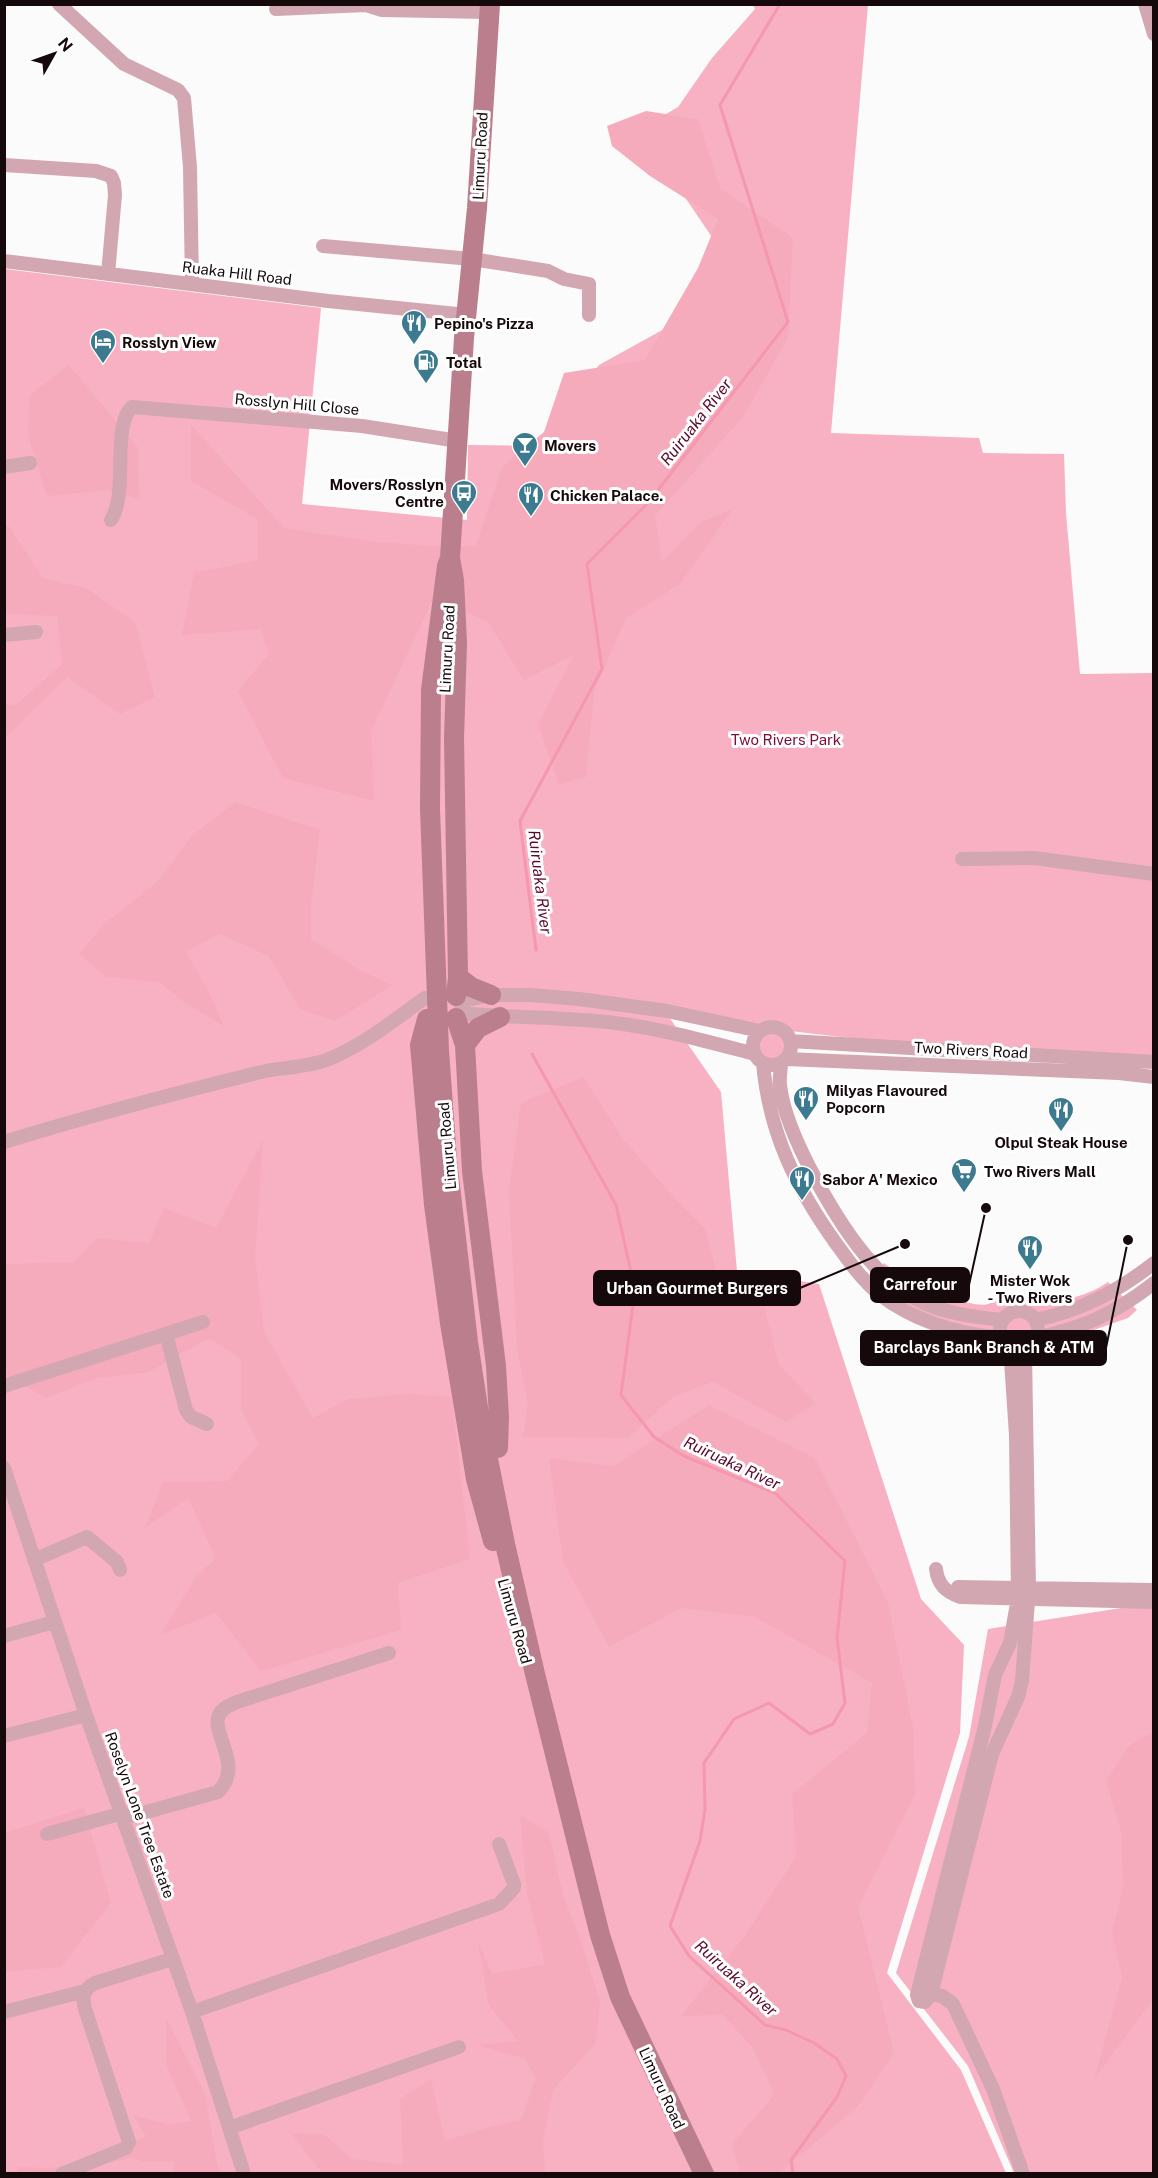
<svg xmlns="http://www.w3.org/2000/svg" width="1158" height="2178" viewBox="0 0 1158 2178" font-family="'Public Sans',sans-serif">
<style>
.green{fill:#f7b1c2}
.forest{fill:#f6abbd}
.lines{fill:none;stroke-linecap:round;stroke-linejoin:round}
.stream{stroke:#f497af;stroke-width:3}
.minor{stroke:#d2a7b1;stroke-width:14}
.secondary{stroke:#bb7e8d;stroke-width:20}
.labels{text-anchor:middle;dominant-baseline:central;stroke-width:6;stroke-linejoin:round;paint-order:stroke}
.street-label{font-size:15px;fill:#16090c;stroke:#fff}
.poi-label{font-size:15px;font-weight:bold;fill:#16090c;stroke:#fff;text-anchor:start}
.park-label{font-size:15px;fill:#7c0d3b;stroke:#fff}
.water-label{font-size:16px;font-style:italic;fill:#5c092b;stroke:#fff}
.leader{fill:none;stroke:#16090c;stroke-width:2}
.callout-dot{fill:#16090c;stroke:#fff;stroke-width:2}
.callout{fill:#16090c;stroke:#16090c;stroke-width:2}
.callout-label{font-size:16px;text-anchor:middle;font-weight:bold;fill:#fff}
</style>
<rect width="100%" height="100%" fill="#fbfbfb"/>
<path class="green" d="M 753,5 L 868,5 L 831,433 L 979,438 L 983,453 L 1064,454 L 1066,513 L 1080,674 L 1153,673 L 1153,1063 L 955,1050 L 781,1030 C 788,1038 793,1049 783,1058 C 779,1061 776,1064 770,1063 C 749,1060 753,1038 767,1028 L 667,1014 L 721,1092 L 737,1271 L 819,1284 L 921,1599 L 964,1645 L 960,1733 L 887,1973 L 961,2070 L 1006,2173 L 5,2174 L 5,269 L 321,308 L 302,504 L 467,520 L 468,445 L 551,446 L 559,422 L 599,365 L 684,318 L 722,252 L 676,184 L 625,138 L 678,107 L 712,58 L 755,9 Z
M 884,1263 C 911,1283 931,1295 965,1302 C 979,1305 988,1308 1000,1297 C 1038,1303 1075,1305 1108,1282 L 1137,1310 L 1128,1318 L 1068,1339 L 1066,1348 C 1052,1347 1038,1349 1039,1366 L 1024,1360 L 1013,1362 C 993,1340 962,1343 936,1332 C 910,1320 888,1306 865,1289 Z
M 1153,1603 L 1153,2173 L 1014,2173 L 968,2066 L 896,1973 L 969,1737 L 988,1629 Z"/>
<path class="forest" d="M 646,111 L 698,119 L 720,188 L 793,238 L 788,338 L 743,417 L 655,516 L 662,562 L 702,521 L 733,509 L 680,584 L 626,618 L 594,692 L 586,777 L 559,785 L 538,724 L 574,655 L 524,680 L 488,622 L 434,597 L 371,731 L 374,801 L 283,778 L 238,691 L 269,654 L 261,629 L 182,635 L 194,573 L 258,560 L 257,519 L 191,481 L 191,425 L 284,528 L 369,541 L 430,546 L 476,546 L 502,467 L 544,432 L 564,373 L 645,360 L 698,268 L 718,219 L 650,176 L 612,146 L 607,126 Z
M 69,365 L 138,448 L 139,499 L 107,490 L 47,496 L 28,435 L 30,395 Z
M 5,525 L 10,527 L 43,578 L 86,588 L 135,622 L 155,697 L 120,714 L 67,677 L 5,738 L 5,704 L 16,705 L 62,664 L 57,616 L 5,614 Z
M 235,802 L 320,830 L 311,905 L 311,939 L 363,972 L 393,985 L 335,1021 L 300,1009 L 269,956 L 219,934 L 186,952 L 207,988 L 224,1026 L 184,1002 L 159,982 L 106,977 L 79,954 L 105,923 L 156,883 L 193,835 Z
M 583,1077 L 623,1139 L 671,1194 L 704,1227 L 724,1297 L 763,1301 L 779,1365 L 816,1403 L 786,1422 L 713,1382 L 674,1396 L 628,1438 L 523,1437 L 528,1404 L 517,1350 L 509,1190 L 521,1103 Z
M 263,1140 L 255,1257 L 264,1332 L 313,1418 L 348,1399 L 410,1394 L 452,1397 L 470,1559 L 398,1583 L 401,1630 L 261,1671 L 216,1613 L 160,1635 L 197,1576 L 216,1558 L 188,1498 L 145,1528 L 163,1482 L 227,1481 L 259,1444 L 241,1409 L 241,1359 L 209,1338 L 149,1372 L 98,1378 L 45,1398 L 5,1374 L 5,1264 L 74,1262 L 97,1238 L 149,1243 L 164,1208 L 216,1228 Z
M 709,1405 L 815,1458 L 888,1603 L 913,1727 L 915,1795 L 858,1907 L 894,2053 L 859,2105 L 780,2173 L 740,2173 L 732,2144 L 775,2094 L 752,2047 L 723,2015 L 681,2016 L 743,1938 L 796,1857 L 792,1794 L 867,1733 L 872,1683 L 755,1617 L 681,1608 L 609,1647 L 563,1561 L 549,1458 L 613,1466 Z
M 1153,1732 L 1153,1999 L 1094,2080 L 1122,1978 L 1112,1931 L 1123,1888 L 1121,1831 L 1106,1780 L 1130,1745 Z
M 84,1808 L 111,1903 L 61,1967 L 5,1972 L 4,1833 Z
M 520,1815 L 549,1833 L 563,1895 L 582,1944 L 600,2002 L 596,2043 L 553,2090 L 543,2141 L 545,2173 L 322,2173 L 291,2133 L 324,2134 L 352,2159 L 403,2165 L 400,2099 L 431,2079 L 445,2141 L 482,2129 L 521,2120 L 536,2077 L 524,2058 L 477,2045 L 518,2041 L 489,2006 L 478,1941 L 492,1974 L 545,1964 L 527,1894 Z
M 166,2017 L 205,2094 L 217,2164 L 221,2173 L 173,2173 L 174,2161 L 143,2162 L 132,2158 L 62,2173 L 16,2174 L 18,2167 L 48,2168 L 96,2162 L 146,2136 L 133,2115 L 170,2125 L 191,2121 L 167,2066 Z"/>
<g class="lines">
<path class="stream" d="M 536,950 L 520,821 L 602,669 L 587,564 L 648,503 L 788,322 L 720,105 L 780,4
M 532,1054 L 616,1205 L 635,1290 L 621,1395 L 654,1437 L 684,1456 L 775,1493 L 845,1561 L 837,1638 L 845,1703 L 833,1724 L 810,1734 L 769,1703 L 734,1719 L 704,1763 L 705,1809 L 700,1841 L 670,1926 L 689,1956 L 765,2025 L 786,2030 L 814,2043 L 837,2059 L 846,2076 L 837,2097 L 791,2160 L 793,2174"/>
<path class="minor" d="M 59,4 L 124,64 L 178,90 L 184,98 L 190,167 L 192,284
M 1145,4 L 1154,34
M 276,9 L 366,5 L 382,10 L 489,12
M 4,165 L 96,171 L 111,176 L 114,183 L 115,195 L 108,274
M 323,246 L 472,259 L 548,271 L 564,279 L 589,284 L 589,315
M 4,261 L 328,301 L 467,315
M 4,467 L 30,463
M 111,520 C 129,492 111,426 132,407 L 362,426 L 458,441
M 4,635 L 36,632
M 962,859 L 1034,858 L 1154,874
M 459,1002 L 491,995 L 530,995 L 579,999 L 667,1011 L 760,1031
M 459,1013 C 511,1018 563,1017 615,1023 C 663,1029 709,1042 755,1054
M753 1046a19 19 0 1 1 38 0a19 19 0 1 1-38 0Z
M 790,1041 L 1154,1062
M 786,1059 L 1119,1073 L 1154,1077
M 763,1063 C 769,1132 795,1186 835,1242 C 848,1260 861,1279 879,1294 C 915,1322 958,1334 1002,1338
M 781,1063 C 781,1070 779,1078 780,1085 C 785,1134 839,1227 872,1263 C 883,1276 899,1290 914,1298 C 941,1313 973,1317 1003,1320
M 4,1142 C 88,1116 172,1094 257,1073 C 280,1067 306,1068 329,1059 C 364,1045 395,1019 425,998
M1000 1330a19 19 0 1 1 38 0a19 19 0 1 1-38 0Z
M 1035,1320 C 1080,1311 1117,1292 1154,1263
M 166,1334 L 186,1410 L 191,1417 L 207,1424
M 1036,1338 C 1085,1327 1114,1314 1154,1283
M 1010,1346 L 1016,1435 L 1018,1598 L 1010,1643 L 995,1675 L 985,1726 L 917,1995 L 919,2001 L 925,2002 L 931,1994 L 992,1754 L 1018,1697 L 1022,1681 L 1029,1588 L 1025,1354 L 1028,1346
M 4,1386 L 203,1322
M 4,1468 L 86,1715 L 192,2012 L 244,2174
M 34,1560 L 87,1537 L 117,1562 L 120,1570
M 936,1569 C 938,1585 946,1592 960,1597 L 1154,1602
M 958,1587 L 1154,1590
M 4,1636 L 54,1622
M 4,1736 L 86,1715
M 125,1818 L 218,1792 C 248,1762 201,1726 224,1709 C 227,1706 233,1704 237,1702 L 389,1653
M 47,1834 L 123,1813
M 931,1994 L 942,1996 L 953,2004 L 993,2089 L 1023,2174
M 4,2012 L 85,1991
M 192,2012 L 499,1904 L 514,1888 L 514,1884 L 499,1844
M 229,2128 L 459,2047
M 62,2174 L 126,2148 L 129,2142 L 85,2009 C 82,1997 83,1989 95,1983 L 172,1959"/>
<path class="secondary" d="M 450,558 L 447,566 L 431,690 L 430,809 L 439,1051 L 447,1160 L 468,1342 L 479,1414 L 505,1544 L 535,1674 L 600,1935 L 620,1997 L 704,2174
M 458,977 L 471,987 L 491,995
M 456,996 L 458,977 L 454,738 L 457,643 L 454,580 L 450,558 L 464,338 L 477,208 L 490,4
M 456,1018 L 465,1045 L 472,1171 L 496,1366 L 499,1417 L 498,1448
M 427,1019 L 420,1045 L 434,1205 L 450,1323 L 476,1479 L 493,1541
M 465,1045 L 478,1028 L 500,1017"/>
</g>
<defs>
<symbol id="restaurant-pin" viewBox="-11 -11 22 30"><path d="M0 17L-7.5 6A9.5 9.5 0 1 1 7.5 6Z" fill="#3c7a8f" stroke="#fff"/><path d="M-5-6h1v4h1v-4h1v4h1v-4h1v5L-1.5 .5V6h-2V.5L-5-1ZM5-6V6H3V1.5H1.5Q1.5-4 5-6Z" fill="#fff"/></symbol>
<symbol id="hotel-pin" viewBox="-11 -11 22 30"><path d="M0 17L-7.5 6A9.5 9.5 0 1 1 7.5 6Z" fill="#3c7a8f" stroke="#fff"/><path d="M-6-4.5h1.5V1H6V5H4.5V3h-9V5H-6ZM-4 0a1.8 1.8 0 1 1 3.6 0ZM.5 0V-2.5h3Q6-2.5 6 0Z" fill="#fff"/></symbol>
<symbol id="fuel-pin" viewBox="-11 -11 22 30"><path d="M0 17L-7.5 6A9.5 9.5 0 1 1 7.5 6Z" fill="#3c7a8f" stroke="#fff"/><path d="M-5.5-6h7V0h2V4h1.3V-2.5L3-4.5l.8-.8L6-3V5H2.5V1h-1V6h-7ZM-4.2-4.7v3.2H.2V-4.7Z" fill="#fff"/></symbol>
<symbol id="bar-pin" viewBox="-11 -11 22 30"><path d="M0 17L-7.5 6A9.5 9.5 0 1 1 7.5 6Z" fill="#3c7a8f" stroke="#fff"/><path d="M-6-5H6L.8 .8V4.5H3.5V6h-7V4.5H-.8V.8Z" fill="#fff"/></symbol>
<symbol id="bus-pin" viewBox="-11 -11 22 30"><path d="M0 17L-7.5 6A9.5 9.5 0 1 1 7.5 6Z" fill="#3c7a8f" stroke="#fff"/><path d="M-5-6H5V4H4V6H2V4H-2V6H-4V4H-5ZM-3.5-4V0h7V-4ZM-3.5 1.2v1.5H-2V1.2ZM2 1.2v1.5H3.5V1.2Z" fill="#fff"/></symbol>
<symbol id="supermarket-pin" viewBox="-11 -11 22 30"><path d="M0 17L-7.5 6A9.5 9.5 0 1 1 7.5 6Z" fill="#3c7a8f" stroke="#fff"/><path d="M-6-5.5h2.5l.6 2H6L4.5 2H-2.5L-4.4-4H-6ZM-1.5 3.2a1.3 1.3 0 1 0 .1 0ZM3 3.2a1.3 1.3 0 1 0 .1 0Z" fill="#fff"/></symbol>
</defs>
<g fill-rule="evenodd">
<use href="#restaurant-pin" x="399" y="308" width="30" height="40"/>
<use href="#hotel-pin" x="88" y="327" width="30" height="40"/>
<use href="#fuel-pin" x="411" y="347" width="30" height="40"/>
<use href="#bar-pin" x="510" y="430" width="30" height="40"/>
<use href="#bus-pin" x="449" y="478" width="30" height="40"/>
<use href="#restaurant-pin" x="516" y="480" width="30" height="40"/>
<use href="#restaurant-pin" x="791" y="1084" width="30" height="40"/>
<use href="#restaurant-pin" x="1046" y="1095" width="30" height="40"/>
<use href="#supermarket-pin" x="949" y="1156" width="30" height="40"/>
<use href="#restaurant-pin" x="787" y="1164" width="30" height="40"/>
<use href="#restaurant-pin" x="1015" y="1233" width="30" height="40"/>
</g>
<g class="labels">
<g class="street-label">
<text transform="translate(480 156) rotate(-87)">Limuru Road</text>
<text transform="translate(237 273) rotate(7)">Ruaka Hill Road</text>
<text transform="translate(297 404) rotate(5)">Rosslyn Hill Close</text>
<text transform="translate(447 649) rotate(-87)">Limuru Road</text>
<text transform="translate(971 1050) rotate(3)">Two Rivers Road</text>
<text transform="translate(447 1146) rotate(-95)">Limuru Road</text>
<text transform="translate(515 1621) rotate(74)">Limuru Road</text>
<text transform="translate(140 1815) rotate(70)">Roselyn Lone Tree Estate</text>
<text transform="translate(662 2088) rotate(65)">Limuru Road</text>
</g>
<g class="poi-label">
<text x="434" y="323">Pepino's Pizza</text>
<text x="122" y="342">Rosslyn View</text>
<text x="446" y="362">Total</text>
<text x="544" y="445">Movers</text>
<text x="444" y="484" text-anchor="end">Movers/Rosslyn<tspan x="444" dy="17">Centre</tspan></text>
<text x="550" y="495">Chicken Palace.</text>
<text x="826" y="1090">Milyas Flavoured<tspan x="826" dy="17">Popcorn</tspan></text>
<text x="1061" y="1142" text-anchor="middle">Olpul Steak House</text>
<text x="984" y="1171">Two Rivers Mall</text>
<text x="822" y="1179">Sabor A' Mexico</text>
<text x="1030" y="1280" text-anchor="middle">Mister Wok<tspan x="1030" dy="17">- Two Rivers</tspan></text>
</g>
<g class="park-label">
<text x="786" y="739">Two Rivers Park</text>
</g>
<g class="water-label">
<text transform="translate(696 422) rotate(-52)">Ruiruaka River</text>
<text transform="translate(540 882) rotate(83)">Ruiruaka River</text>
<text transform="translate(732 1463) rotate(25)">Ruiruaka River</text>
<text transform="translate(736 1978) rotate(42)">Ruiruaka River</text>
</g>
</g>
<path class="leader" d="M986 1208L969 1285M905 1244L800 1288M1128 1240L1106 1348"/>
<g class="callout-dot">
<circle cx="986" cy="1208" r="6"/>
<circle cx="905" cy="1244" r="6"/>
<circle cx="1128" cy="1240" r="6"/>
</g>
<g class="callout">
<rect x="871" y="1268" width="98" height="34" rx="6"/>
<rect x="594" y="1271" width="206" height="34" rx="6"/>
<rect x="861" y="1331" width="245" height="34" rx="6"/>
</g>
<g class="callout-label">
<text x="920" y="1290">Carrefour</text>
<text x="697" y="1294">Urban Gourmet Burgers</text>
<text x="984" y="1353">Barclays Bank Branch &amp; ATM</text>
</g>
<rect width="1158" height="2178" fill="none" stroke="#16090c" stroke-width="12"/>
<g transform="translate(54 54) rotate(50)" stroke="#ffffff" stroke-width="4.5" paint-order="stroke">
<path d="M0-4.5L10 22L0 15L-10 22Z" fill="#16090c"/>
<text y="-9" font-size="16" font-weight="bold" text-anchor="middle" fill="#16090c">N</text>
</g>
</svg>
